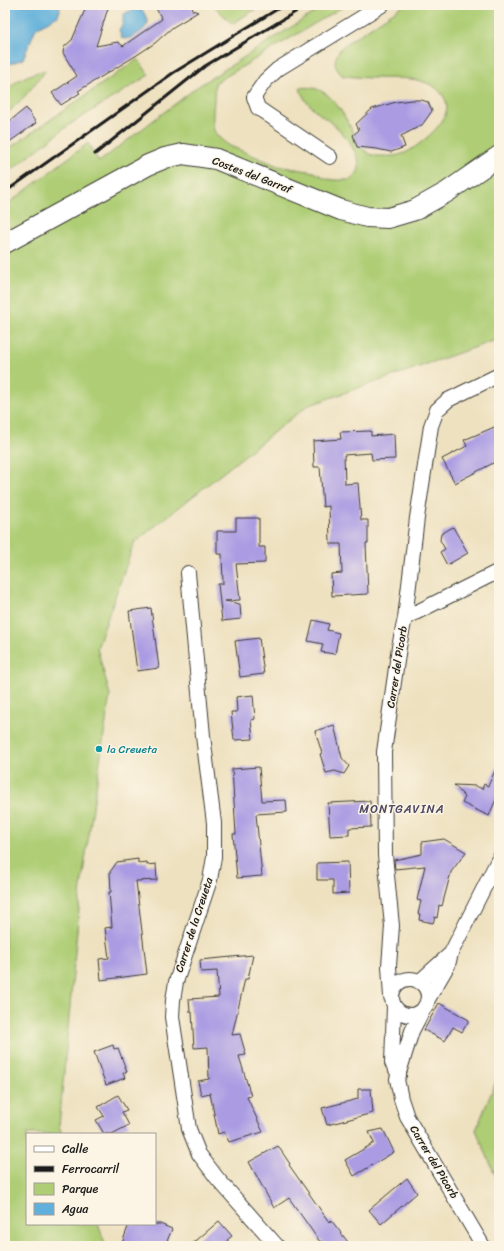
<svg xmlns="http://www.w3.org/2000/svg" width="504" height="1251" viewBox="0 0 504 1251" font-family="Sriracha,sans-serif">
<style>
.green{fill:#aecd74;stroke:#657448}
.water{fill:#61b0db;stroke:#3e667c}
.building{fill:#aa9be3}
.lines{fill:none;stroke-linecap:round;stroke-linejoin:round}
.minor-casing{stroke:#3c3a35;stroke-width:16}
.secondary-casing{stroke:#3c3a35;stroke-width:22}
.minor{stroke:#fff;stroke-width:14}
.secondary{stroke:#fff;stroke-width:20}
.rail{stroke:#1c1c1c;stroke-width:3}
.culture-dot{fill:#0f9aa8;stroke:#fcf5e5;stroke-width:1.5}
.labels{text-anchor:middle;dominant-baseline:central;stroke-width:3;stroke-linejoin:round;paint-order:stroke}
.street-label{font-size:11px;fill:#1c1c1c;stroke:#fcf5e5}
.culture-label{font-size:11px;fill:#0d838f;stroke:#fcf5e5;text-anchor:start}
.neighbourhood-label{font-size:12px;letter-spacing:1px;fill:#4e4862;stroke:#fcf5e5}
</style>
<rect width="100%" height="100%" fill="#fcf5e5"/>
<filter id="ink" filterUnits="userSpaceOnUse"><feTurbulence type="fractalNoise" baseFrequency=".025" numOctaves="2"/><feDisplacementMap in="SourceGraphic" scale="8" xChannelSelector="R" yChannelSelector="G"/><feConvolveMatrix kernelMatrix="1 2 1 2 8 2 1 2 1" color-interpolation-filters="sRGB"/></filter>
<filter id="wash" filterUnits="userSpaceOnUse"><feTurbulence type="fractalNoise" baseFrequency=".012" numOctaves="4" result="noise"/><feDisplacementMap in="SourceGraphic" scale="16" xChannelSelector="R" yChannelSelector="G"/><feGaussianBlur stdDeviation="0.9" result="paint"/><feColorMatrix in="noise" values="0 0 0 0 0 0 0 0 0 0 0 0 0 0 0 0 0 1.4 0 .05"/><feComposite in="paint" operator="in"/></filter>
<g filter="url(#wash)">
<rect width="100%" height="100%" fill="#eee1c0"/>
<path class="green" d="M 213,5 L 262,5 L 232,24 Z
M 326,5 L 346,5 L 215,83 C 215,94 211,123 214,130 C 217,137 224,142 230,146 L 278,166 L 314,172 L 327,179 L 334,180 L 350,180 C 354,177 358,173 359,168 C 361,155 342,131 333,124 C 325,118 317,113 311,106 C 305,101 302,95 300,88 C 327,83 341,109 352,130 C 356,138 358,147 367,152 C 372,156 378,156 384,156 C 397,157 405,154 415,147 C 431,135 460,112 440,92 C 434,85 426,82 416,80 C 403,77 390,79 377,78 C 366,78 354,77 343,76 C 331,66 334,55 344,45 L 404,5 L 499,5 L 499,339 L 307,406 L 134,543 L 97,648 L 110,695 L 81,887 L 59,1126 L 62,1134 L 27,1134 L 27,1224 L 98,1224 L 106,1246 L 5,1246 L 5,206 L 88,143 L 99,162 L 197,87 Z
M 138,59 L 149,75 L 69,125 L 5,175 L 5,151 Z
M 46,70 L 24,97 L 5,116 L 5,92 C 17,79 29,74 46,70 Z
M 499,1074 L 499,1184 L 476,1130 Z"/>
<path class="water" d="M 5,5 L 61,5 L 58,16 L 36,28 L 23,59 L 5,66 Z
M 138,9 L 143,11 C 145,15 148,19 148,23 C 146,30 131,39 124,39 L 122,38 L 119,30 L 123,23 L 123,15 L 127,12 Z"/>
<g id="blocks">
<path class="building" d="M 87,5 L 109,5 L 96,46 L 118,42 L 123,46 L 162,19 L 154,5 L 181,5 L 181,6 L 190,5 L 193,9 L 192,10 L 198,12 L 173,27 L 155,43 L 137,55 L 78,91 L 80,93 L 61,105 L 52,93 L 77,76 L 63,53 L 64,47 L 72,40 Z
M 411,100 L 421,100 L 428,102 L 432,111 L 422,125 L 401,136 L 405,147 L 391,152 L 377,149 L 357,147 L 353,135 L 359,130 L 356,124 L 372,109 L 396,102 Z
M 26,108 L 36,123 L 5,145 L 5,125 Z
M 499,425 L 499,460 L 455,483 L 442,459 L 467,446 L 464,440 Z
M 371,431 L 371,436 L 394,434 L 395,459 L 372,460 L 371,453 L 344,455 L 345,484 L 358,483 L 361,520 L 368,520 L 368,543 L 366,543 L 368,594 L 332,596 L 331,574 L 342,573 L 341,544 L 330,544 L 329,506 L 323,507 L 320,467 L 314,467 L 313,441 L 341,439 L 340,432 Z
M 236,518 L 259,518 L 259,547 L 265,547 L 265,563 L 236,564 L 240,600 L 225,601 L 240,604 L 241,619 L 222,621 L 218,584 L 223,584 L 222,554 L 217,554 L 217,531 L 236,531 Z
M 453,527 L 468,553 L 447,565 L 440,552 L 445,549 L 440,540 L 441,534 Z
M 151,608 L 159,668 L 137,671 L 129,611 Z
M 313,620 L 329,624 L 327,630 L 339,633 L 335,654 L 321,652 L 323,644 L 308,641 Z
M 259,638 L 264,674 L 240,677 L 235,641 Z
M 253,695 L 255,719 L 251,720 L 253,739 L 234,740 L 231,712 L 237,712 L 236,697 Z
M 334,725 L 342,758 L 349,766 L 344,774 L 335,771 L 326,773 L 320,754 L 322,753 L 315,731 Z
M 499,762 L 499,792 L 489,816 L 462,803 L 465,797 L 454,785 L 476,786 L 482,789 L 484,784 L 488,786 Z
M 259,767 L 262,801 L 286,800 L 287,812 L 256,814 L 262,876 L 237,878 L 233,834 L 236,834 L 232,769 Z
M 370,801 L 371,827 L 349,828 L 349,835 L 330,836 L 328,803 Z
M 444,839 L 466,852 L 451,872 L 442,906 L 439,905 L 437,918 L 435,917 L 433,923 L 419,920 L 420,914 L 418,914 L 421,901 L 417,900 L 425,866 L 395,869 L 394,860 L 422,854 L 422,842 Z
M 138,859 L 138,863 L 147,862 L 147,865 L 156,864 L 157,880 L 136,881 L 147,974 L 101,980 L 99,959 L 109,958 L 105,928 L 112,927 L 109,892 L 111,892 L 110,872 L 117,862 Z
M 348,862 L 349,893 L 333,894 L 333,880 L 317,880 L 317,863 Z
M 253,955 L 248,979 L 245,979 L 232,1035 L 240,1034 L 246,1055 L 239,1056 L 251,1096 L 247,1097 L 263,1132 L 229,1142 L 224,1132 L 218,1134 L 210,1093 L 201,1095 L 198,1081 L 209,1079 L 208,1047 L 194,1048 L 192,1012 L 190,1012 L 189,999 L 219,997 L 217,971 L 201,972 L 200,960 Z
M 439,1003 L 469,1020 L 462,1032 L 453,1027 L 445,1041 L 424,1030 Z
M 113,1045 L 114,1049 L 118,1048 L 127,1072 L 123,1073 L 125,1078 L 106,1085 L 94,1052 Z
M 358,1089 L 371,1089 L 373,1113 L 327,1125 L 322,1108 L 358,1099 Z
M 118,1095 L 127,1110 L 122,1112 L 129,1125 L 112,1134 L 104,1134 L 96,1120 L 104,1116 L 98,1107 Z
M 383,1129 L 394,1152 L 354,1176 L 345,1160 L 374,1143 L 369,1132 Z
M 278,1146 L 290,1164 L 289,1165 L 329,1222 L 331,1220 L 351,1246 L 326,1246 L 322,1241 L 320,1242 L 289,1198 L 274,1208 L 249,1162 Z
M 407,1178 L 417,1193 L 381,1224 L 369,1210 Z
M 219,1221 L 232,1236 L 227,1240 L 232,1246 L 190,1246 Z
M 129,1224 L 160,1224 L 172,1229 L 165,1246 L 121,1246 Z"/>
</g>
</g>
<g filter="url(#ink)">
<use href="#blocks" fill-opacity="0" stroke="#3c3a35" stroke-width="1"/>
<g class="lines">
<defs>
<path id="minor" d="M 330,157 L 258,108 L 254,97 L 265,81 L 278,69 L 382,5
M 188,573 L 203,736 L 214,823 L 214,857 L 210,880 L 176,982 L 173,1000 L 172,1017 L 189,1129 L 199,1154 L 217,1178 L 277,1246
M 405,618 L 499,571
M392 997a18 18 0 1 1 36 0a18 18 0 1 1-36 0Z
M 419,982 L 449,955
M 391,997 L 389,966 L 392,926 L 385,855 L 384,752 L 399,647 L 405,618 L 417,518 L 431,426 L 437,410 L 448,400 L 499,375
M 427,1001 L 448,965 L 451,953 L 499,858
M 394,1006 L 392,1063 L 399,1075
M 425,1006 L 412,1031 L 397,1079 L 401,1099 L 407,1117 L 483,1246"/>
<path id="secondary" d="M 5,243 L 148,165 L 165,158 L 183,154 L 216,159 L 341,210 L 367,217 L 388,218 L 415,210 L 447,192 L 499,156"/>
</defs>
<use href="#minor" class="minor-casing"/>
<use href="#secondary" class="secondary-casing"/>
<use href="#minor" class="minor"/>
<use href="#secondary" class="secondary"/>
<path class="rail" d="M 95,154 L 205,66 L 307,5
M 5,192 L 173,73 L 284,5"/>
</g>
</g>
<circle class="culture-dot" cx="99" cy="749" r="4"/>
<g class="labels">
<g class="street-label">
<text transform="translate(252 175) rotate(21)">Costes del Garraf</text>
<text transform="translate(397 667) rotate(-81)">Carrer del Picorb</text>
<text transform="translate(194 925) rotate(-72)">Carrer de la Creueta</text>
<text transform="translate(434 1162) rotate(59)">Carrer del Picorb</text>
</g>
<g class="culture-label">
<text x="107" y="749">la Creueta</text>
</g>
<g class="neighbourhood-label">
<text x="402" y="809">MONTGAVINA</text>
</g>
</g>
<rect width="504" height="1251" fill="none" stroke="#fcf5e5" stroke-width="20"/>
<rect x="26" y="1133" width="130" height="92" fill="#fcf5e5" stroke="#a29e95"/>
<rect x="34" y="1146" width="20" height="6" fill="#ffffff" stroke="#a29e95"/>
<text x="62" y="1153" font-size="12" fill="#1c1c1c">Calle</text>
<rect x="34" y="1166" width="20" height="6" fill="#1c1c1c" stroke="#a29e95"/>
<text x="62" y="1173" font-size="12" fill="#1c1c1c">Ferrocarril</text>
<rect x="34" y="1183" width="20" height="12" fill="#aecd74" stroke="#a29e95"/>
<text x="62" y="1193" font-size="12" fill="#1c1c1c">Parque</text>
<rect x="34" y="1203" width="20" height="12" fill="#61b0db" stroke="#a29e95"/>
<text x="62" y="1213" font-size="12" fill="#1c1c1c">Agua</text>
</svg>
